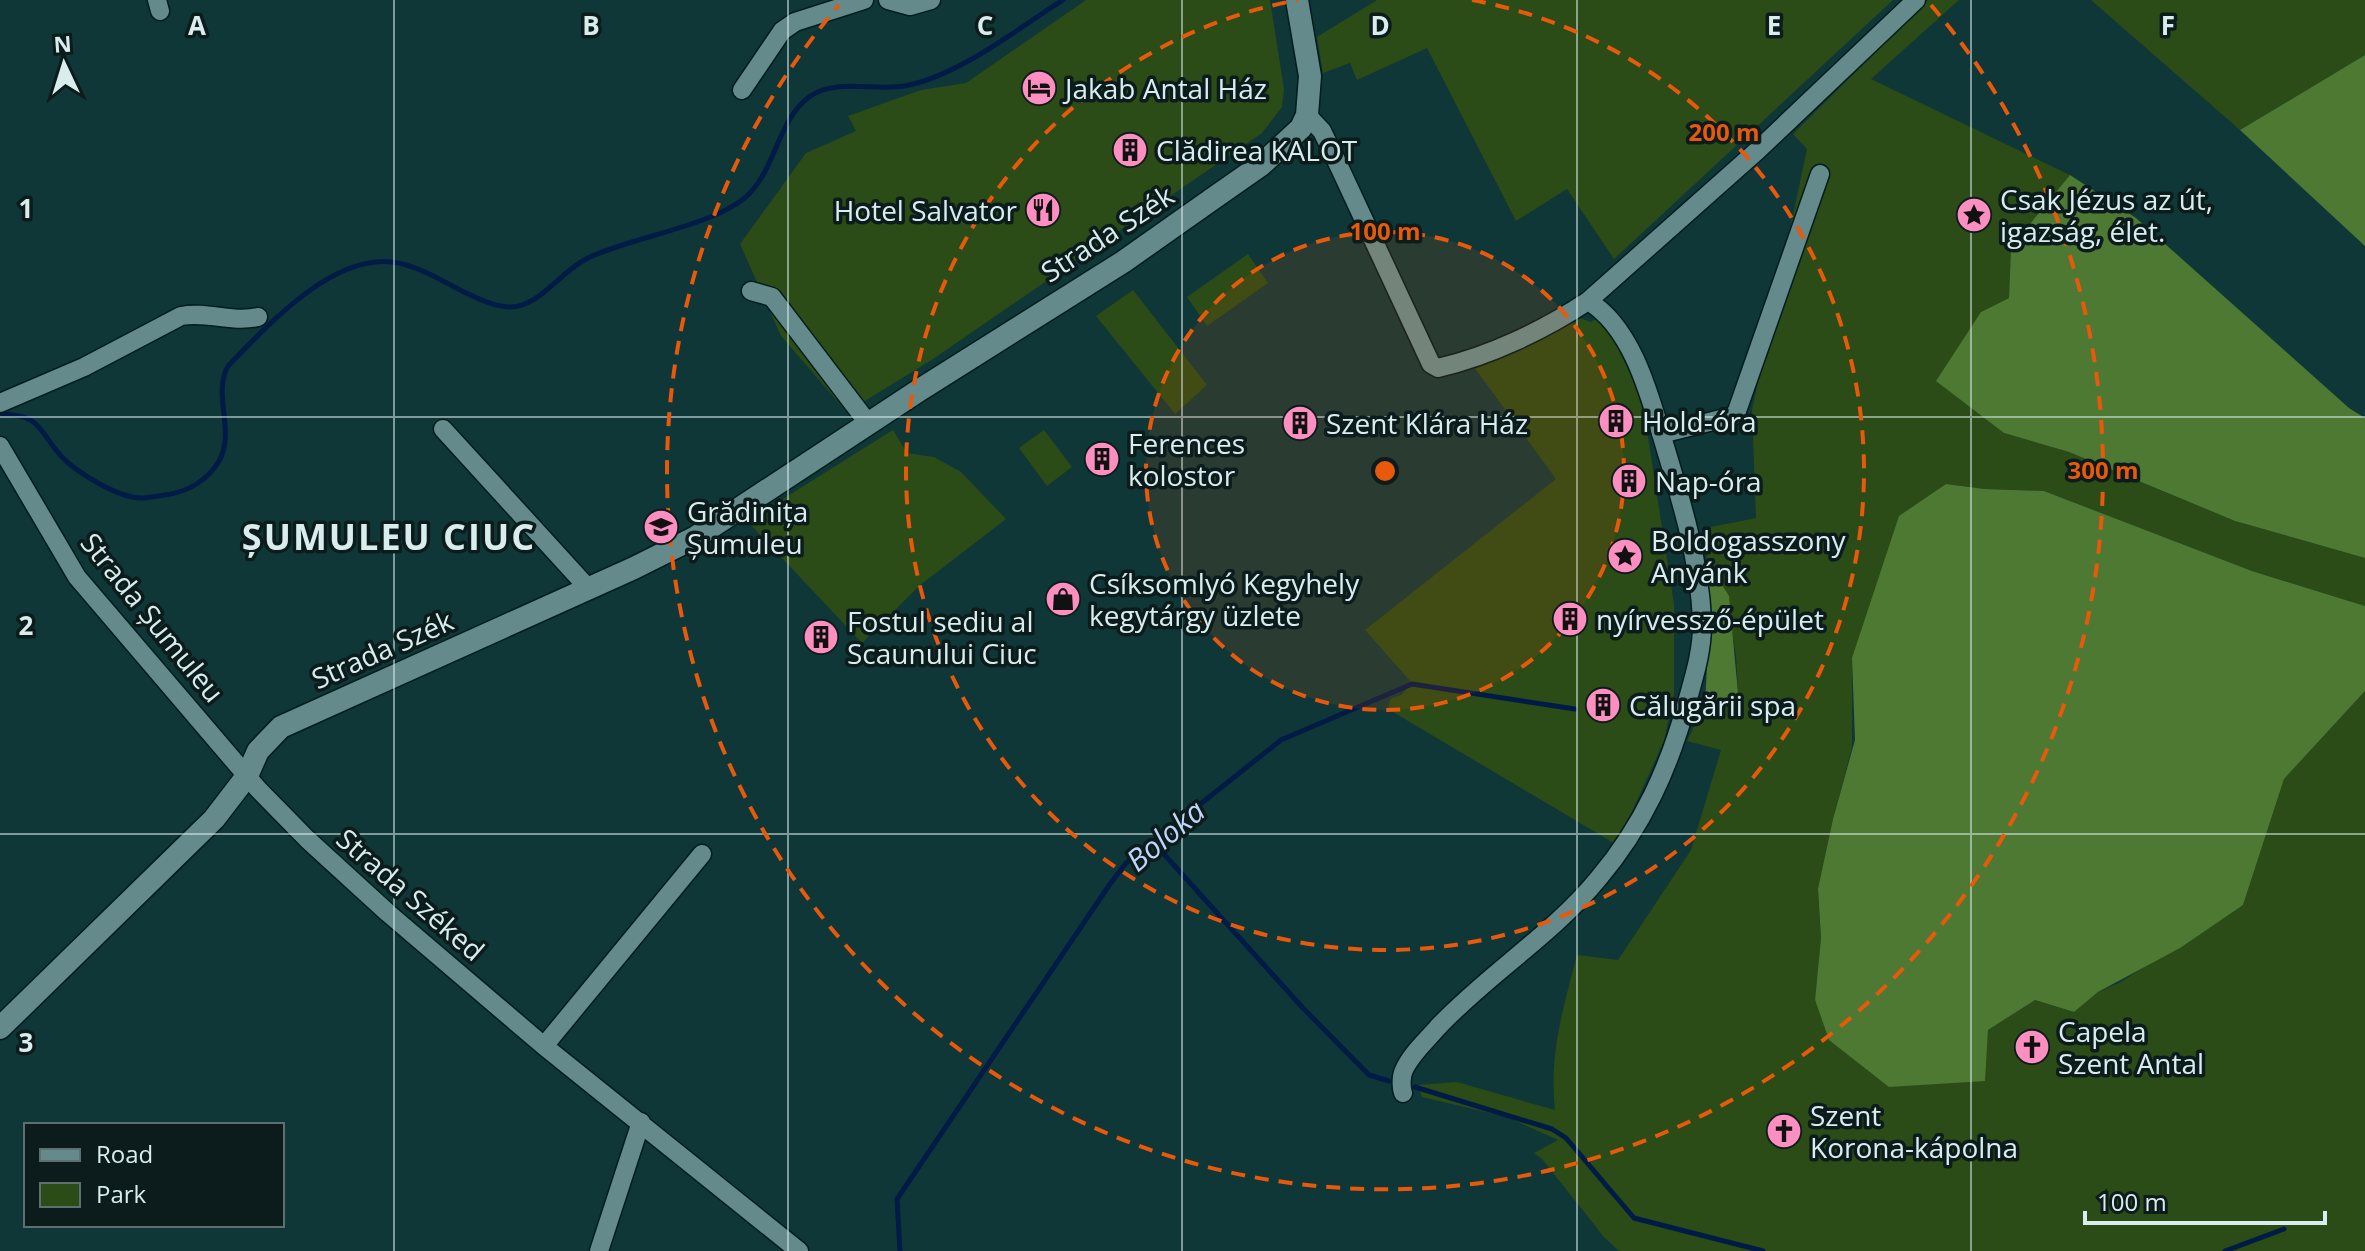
<svg xmlns="http://www.w3.org/2000/svg" width="2365" height="1251" viewBox="0 0 2365 1251" font-family="'Open Sans',sans-serif">
<style>
.green{fill:#2b4b17}
.forest{fill:#4d7933}
.lines{fill:none;stroke-linecap:round;stroke-linejoin:round}
.stream{stroke:#011b47;stroke-width:5}
.minor-casing{stroke:#011d1d;stroke-width:21}
.tertiary-casing{stroke:#011d1d;stroke-width:25}
.minor{stroke:#648a8b;stroke-width:18}
.tertiary{stroke:#648a8b;stroke-width:22}
.grid{fill:none;stroke:#d9edee;stroke-width:2;stroke-opacity:0.55}
.ring{fill:none;stroke:#e8590c;stroke-width:4;stroke-dasharray:14 10}
.labels{text-anchor:middle;dominant-baseline:central;stroke-width:7;stroke-linejoin:round;paint-order:stroke}
.poi-label{font-size:28px;fill:#d9edee;stroke:#0c1b1b;text-anchor:start}
.street-label{font-size:28px;fill:#d9edee;stroke:#0c1b1b}
.water-label{font-size:30px;font-style:italic;fill:#bfd6fb;stroke:#0c1b1b}
.district-label{font-size:36px;font-weight:bold;letter-spacing:2px;fill:#d9edee;stroke:#0c1b1b}
.grid-label{font-size:26px;text-anchor:middle;font-weight:bold;fill:#d9edee;stroke:#0c1b1b;stroke-width:7;stroke-linejoin:round;paint-order:stroke}
.centre{fill:#e8590c;stroke:#0c1b1b;stroke-width:4}
.ring-label{font-size:24px;text-anchor:middle;font-weight:bold;fill:#e8590c;stroke:#0c1b1b;stroke-width:7;stroke-linejoin:round;paint-order:stroke}
</style>
<rect width="100%" height="100%" fill="#103737"/>
<path class="green" d="M 1086,0 L 1270,0 L 1284,89 L 1282,107 L 1262,133 L 933,359 L 847,412 L 781,336 L 740,244 L 806,153 L 856,131 L 848,116 L 921,90 L 966,83 Z
M 1377,0 L 1893,0 L 1614,259 L 1567,189 L 1516,221 L 1427,48 L 1357,80 L 1350,63 L 1323,73 L 1317,37 Z
M 1928,0 L 1959,0 L 1871,79 L 2070,175 L 2011,247 L 2009,298 L 1981,312 L 2004,433 L 2069,452 L 2235,521 L 2365,558 L 2365,606 L 2252,571 L 2044,491 L 1985,489 L 1946,484 L 1937,492 L 1852,658 L 1852,748 L 1833,819 L 1818,893 L 1821,938 L 1815,1000 L 1829,1040 L 1984,1081 L 1988,1030 L 2035,1000 L 2074,1012 L 2098,992 L 2119,983 L 2243,905 L 2284,779 L 2365,691 L 2365,1251 L 1619,1251 L 1604,1237 L 1542,1159 L 1534,1153 L 1558,1140 L 1507,1117 L 1422,1097 L 1418,1085 L 1457,1082 L 1555,1110 C 1549,1053 1563,1009 1577,955 L 1618,960 L 1691,850 L 1721,750 L 1687,741 L 1705,703 L 1721,701 L 1738,692 L 1736,655 L 1731,626 L 1707,571 L 1706,528 L 1756,518 L 1752,410 L 1807,149 L 1793,134 Z
M 2091,0 L 2365,0 L 2365,55 L 2240,130 Z
M 1248,254 L 1268,283 L 1207,326 L 1187,297 Z
M 1133,290 L 1207,385 L 1175,414 L 1096,316 Z
M 1579,318 L 1591,322 L 1596,319 L 1608,332 L 1640,386 L 1674,604 L 1674,695 L 1664,741 L 1617,845 L 1388,709 L 1390,699 L 1401,695 L 1412,683 L 1365,630 L 1556,479 L 1471,363 Z
M 893,430 L 907,453 L 934,457 L 961,472 L 1006,519 L 919,586 L 862,643 L 750,524 L 786,497 Z
M 1044,430 L 1072,467 L 1047,486 L 1019,448 Z"/>
<path class="forest" d="M 2365,55 L 2365,246 L 2240,130 Z
M 2070,175 L 2136,218 L 2349,408 L 2365,418 L 2365,558 L 2235,521 L 2069,452 L 2004,433 L 1936,381 L 1981,312 L 2009,298 L 2011,247 Z
M 1946,484 L 1985,489 L 2044,491 L 2252,571 L 2365,606 L 2365,691 L 2284,779 L 2243,905 L 2180,948 L 2098,992 L 2074,1012 L 2035,1000 L 1988,1030 L 1985,1081 L 1889,1087 L 1829,1040 L 1815,1000 L 1821,938 L 1818,889 L 1833,819 L 1855,740 L 1852,658 L 1899,516 Z
M 1700,570 L 1713,571 L 1729,596 L 1738,693 L 1721,701 L 1705,703 L 1708,649 Z"/>
<g class="lines">
<path class="stream" d="M 0,414 C 42,415 37,429 61,456 C 76,472 118,498 141,498 C 149,498 157,496 165,495 C 188,492 208,480 219,461 C 236,431 212,394 228,366 C 267,326 331,255 392,262 C 417,265 442,281 464,292 C 481,300 504,312 522,305 C 547,296 563,271 586,259 C 629,237 717,226 749,194 C 776,167 778,120 809,97 C 834,78 875,91 904,86 C 957,77 1017,29 1063,0
M 1153,842 L 1302,1007 L 1369,1075 L 1389,1081
M 1415,1087 L 1552,1129 L 1566,1138 L 1634,1218 L 1763,1251
M 900,1251 L 897,1199 L 1110,884 L 1126,863 L 1281,740 L 1412,684 L 1575,709
M 2225,1251 L 2284,1229"/>
<defs>
<path id="minor" d="M 157,0 L 160,11
M 888,0 L 910,6 L 931,0
M 742,90 L 782,31 L 795,22 L 864,0
M 1307,115 L 1322,131 L 1337,162 L 1431,364 L 1438,368 C 1490,356 1544,330 1588,301 C 1629,325 1647,386 1660,430 C 1678,490 1699,555 1702,619 C 1703,648 1695,674 1687,702 C 1669,768 1643,826 1598,879 C 1552,935 1488,974 1438,1027 C 1427,1040 1411,1054 1404,1070 C 1401,1076 1401,1087 1403,1093
M 751,291 L 772,297 L 868,423
M 1588,301 L 1758,150 L 1916,0
M 0,403 L 84,367 L 181,316 C 207,311 232,323 258,317
M 443,429 L 589,589
M 1661,434 L 1733,416 L 1737,411 L 1820,174
M 0,446 L 77,577 L 258,789 L 307,839 L 388,913 L 544,1046 L 799,1251
M 544,1046 L 702,854
M 599,1251 L 641,1122"/>
<path id="tertiary" d="M 0,1028 L 214,819 L 247,776 L 258,751 L 281,727 L 634,568 L 696,537 L 918,391 L 1123,262 L 1218,195 L 1261,165 L 1301,128 L 1307,115 L 1310,76 L 1297,0"/>
</defs>
<use href="#minor" class="minor-casing"/>
<use href="#tertiary" class="tertiary-casing"/>
<use href="#minor" class="minor"/>
<use href="#tertiary" class="tertiary"/>
</g>
<path class="grid" d="M 394,0 L 394,1251M 788,0 L 788,1251M 1182,0 L 1182,1251M 1577,0 L 1577,1251M 1971,0 L 1971,1251M 0,417 L 2365,417M 0,834 L 2365,834"/>
<circle cx="1385" cy="471" r="239" fill="#e8590c" fill-opacity=".12"/>
<g class="ring">
<circle cx="1385" cy="471" r="239"/>
<path d="M1472 0A479 479 0 1 1 1298 0"/>
<path d="M1931 5A718 718 0 1 1 839 5"/>
</g>
<defs>
<symbol id="hotel-disc" viewBox="-11 -11 22 22"><circle r="9.5" fill="#fd8ec0" stroke="#0c1b1b"/><path d="M-6-4.5h1.5V1H6V5H4.5V3h-9V5H-6ZM-4 0a1.8 1.8 0 1 1 3.6 0ZM.5 0V-2.5h3Q6-2.5 6 0Z" fill="#111"/></symbol>
<symbol id="building-disc" viewBox="-11 -11 22 22"><circle r="9.5" fill="#fd8ec0" stroke="#0c1b1b"/><path d="M-4-6H4V6H1V3H-1V6H-4ZM-2.5-4.3h1.7v1.8h-1.7ZM.8-4.3h1.7v1.8H.8ZM-2.5-1h1.7V.8h-1.7ZM.8-1h1.7V.8H.8Z" fill="#111"/></symbol>
<symbol id="restaurant-disc" viewBox="-11 -11 22 22"><circle r="9.5" fill="#fd8ec0" stroke="#0c1b1b"/><path d="M-5-6h1v4h1v-4h1v4h1v-4h1v5L-1.5 .5V6h-2V.5L-5-1ZM5-6V6H3V1.5H1.5Q1.5-4 5-6Z" fill="#111"/></symbol>
<symbol id="sight-disc" viewBox="-11 -11 22 22"><circle r="9.5" fill="#fd8ec0" stroke="#0c1b1b"/><path d="M0-6L1.8-2.2L6-1.7L2.9 1.2L3.7 5.4L0 3.3L-3.7 5.4L-2.9 1.2L-6-1.7L-1.8-2.2Z" fill="#111"/></symbol>
<symbol id="school-disc" viewBox="-11 -11 22 22"><circle r="9.5" fill="#fd8ec0" stroke="#0c1b1b"/><path d="M0-5L7-2L0 1L-7-2ZM-4 1L0 2.5L4 1V4Q0 6-4 4Z" fill="#111"/></symbol>
<symbol id="shop-disc" viewBox="-11 -11 22 22"><circle r="9.5" fill="#fd8ec0" stroke="#0c1b1b"/><path d="M-5-2.5h2.3a2.7 3.5 0 0 1 5.4 0H5L5.5 6h-11ZM-1.5-2.5h3a1.5 2.3 0 0 0-3 0Z" fill="#111"/></symbol>
<symbol id="church-disc" viewBox="-11 -11 22 22"><circle r="9.5" fill="#fd8ec0" stroke="#0c1b1b"/><path d="M-1.2-6h2.4v3.5h3.3v2.4h-3.3V6h-2.4V-.1h-3.3v-2.4h3.3Z" fill="#111"/></symbol>
</defs>
<g fill-rule="evenodd">
<use href="#hotel-disc" x="1019" y="68" width="40" height="40"/>
<use href="#building-disc" x="1110" y="130" width="40" height="40"/>
<use href="#restaurant-disc" x="1023" y="190" width="40" height="40"/>
<use href="#sight-disc" x="1954" y="195" width="40" height="40"/>
<use href="#building-disc" x="1596" y="401" width="40" height="40"/>
<use href="#building-disc" x="1280" y="403" width="40" height="40"/>
<use href="#building-disc" x="1082" y="439" width="40" height="40"/>
<use href="#building-disc" x="1609" y="461" width="40" height="40"/>
<use href="#school-disc" x="641" y="507" width="40" height="40"/>
<use href="#sight-disc" x="1605" y="536" width="40" height="40"/>
<use href="#shop-disc" x="1043" y="579" width="40" height="40"/>
<use href="#building-disc" x="1550" y="599" width="40" height="40"/>
<use href="#building-disc" x="801" y="617" width="40" height="40"/>
<use href="#building-disc" x="1583" y="685" width="40" height="40"/>
<use href="#church-disc" x="2012" y="1027" width="40" height="40"/>
<use href="#church-disc" x="1764" y="1111" width="40" height="40"/>
</g>
<g class="labels">
<g class="poi-label">
<text x="1065" y="88">Jakab Antal Ház</text>
<text x="1156" y="150">Clădirea KALOT</text>
<text x="2000" y="199">Csak Jézus az út,<tspan x="2000" dy="32">igazság, élet.</tspan></text>
<text x="1017" y="210" text-anchor="end">Hotel Salvator</text>
<text x="1642" y="421">Hold-óra</text>
<text x="1326" y="423">Szent Klára Ház</text>
<text x="1128" y="443">Ferences<tspan x="1128" dy="32">kolostor</tspan></text>
<text x="1655" y="481">Nap-óra</text>
<text x="687" y="511">Grădinița<tspan x="687" dy="32">Șumuleu</tspan></text>
<text x="1651" y="540">Boldogasszony<tspan x="1651" dy="32">Anyánk</tspan></text>
<text x="1089" y="583">Csíksomlyó Kegyhely<tspan x="1089" dy="32">kegytárgy üzlete</tspan></text>
<text x="1596" y="619">nyírvessző-épület</text>
<text x="847" y="621">Fostul sediu al<tspan x="847" dy="32">Scaunului Ciuc</tspan></text>
<text x="1629" y="705">Călugării spa</text>
<text x="2058" y="1031">Capela<tspan x="2058" dy="32">Szent Antal</tspan></text>
<text x="1810" y="1115">Szent<tspan x="1810" dy="32">Korona-kápolna</tspan></text>
</g>
<g class="street-label">
<text transform="translate(1107 233) rotate(-33)">Strada Szék</text>
<text transform="translate(153 617) rotate(51)">Strada Șumuleu</text>
<text transform="translate(382 649) rotate(-24)">Strada Szék</text>
<text transform="translate(411 894) rotate(41)">Strada Széked</text>
</g>
<g class="water-label">
<text transform="translate(1165 835) rotate(-40)">Boloka</text>
</g>
<g class="district-label">
<text x="389" y="536">ȘUMULEU CIUC</text>
</g>
</g>
<g class="grid-label">
<text x="197" y="35">A</text>
<text x="591" y="35">B</text>
<text x="985" y="35">C</text>
<text x="1380" y="35">D</text>
<text x="1774" y="35">E</text>
<text x="2168" y="35">F</text>
<text x="26" y="218">1</text>
<text x="26" y="635">2</text>
<text x="26" y="1052">3</text>
</g>
<circle cx="1385" cy="471" r="12" class="centre"/>
<g class="ring-label">
<text x="1724" y="141">200 m</text>
<text x="1385" y="240">100 m</text>
<text x="2103" y="479">300 m</text>
</g>
<rect x="24" y="1123" width="260" height="104" fill="#0c1b1b" stroke="#5e6f6f" stroke-width="2"/>
<rect x="40" y="1149" width="40" height="12" fill="#648a8b" stroke="#5e6f6f" stroke-width="2"/>
<text x="96" y="1163" font-size="24" fill="#d9edee">Road</text>
<rect x="40" y="1183" width="40" height="24" fill="#2b4b17" stroke="#5e6f6f" stroke-width="2"/>
<text x="96" y="1203" font-size="24" fill="#d9edee">Park</text>
<g transform="translate(64 64) rotate(356)" stroke="#0c1b1b" stroke-width="6" paint-order="stroke">
<path d="M0-6L14 30L0 20L-14 30Z" fill="#d9edee"/>
<text y="-12" font-size="22" font-weight="bold" text-anchor="middle" fill="#d9edee">N</text>
</g>
<path d="M2085 1211v12h240v-12" fill="none" stroke="#d9edee" stroke-width="4"/>
<text x="2097" y="1211" font-size="24" fill="#d9edee" stroke="#0c1b1b" stroke-width="6" paint-order="stroke">100 m</text>
</svg>
